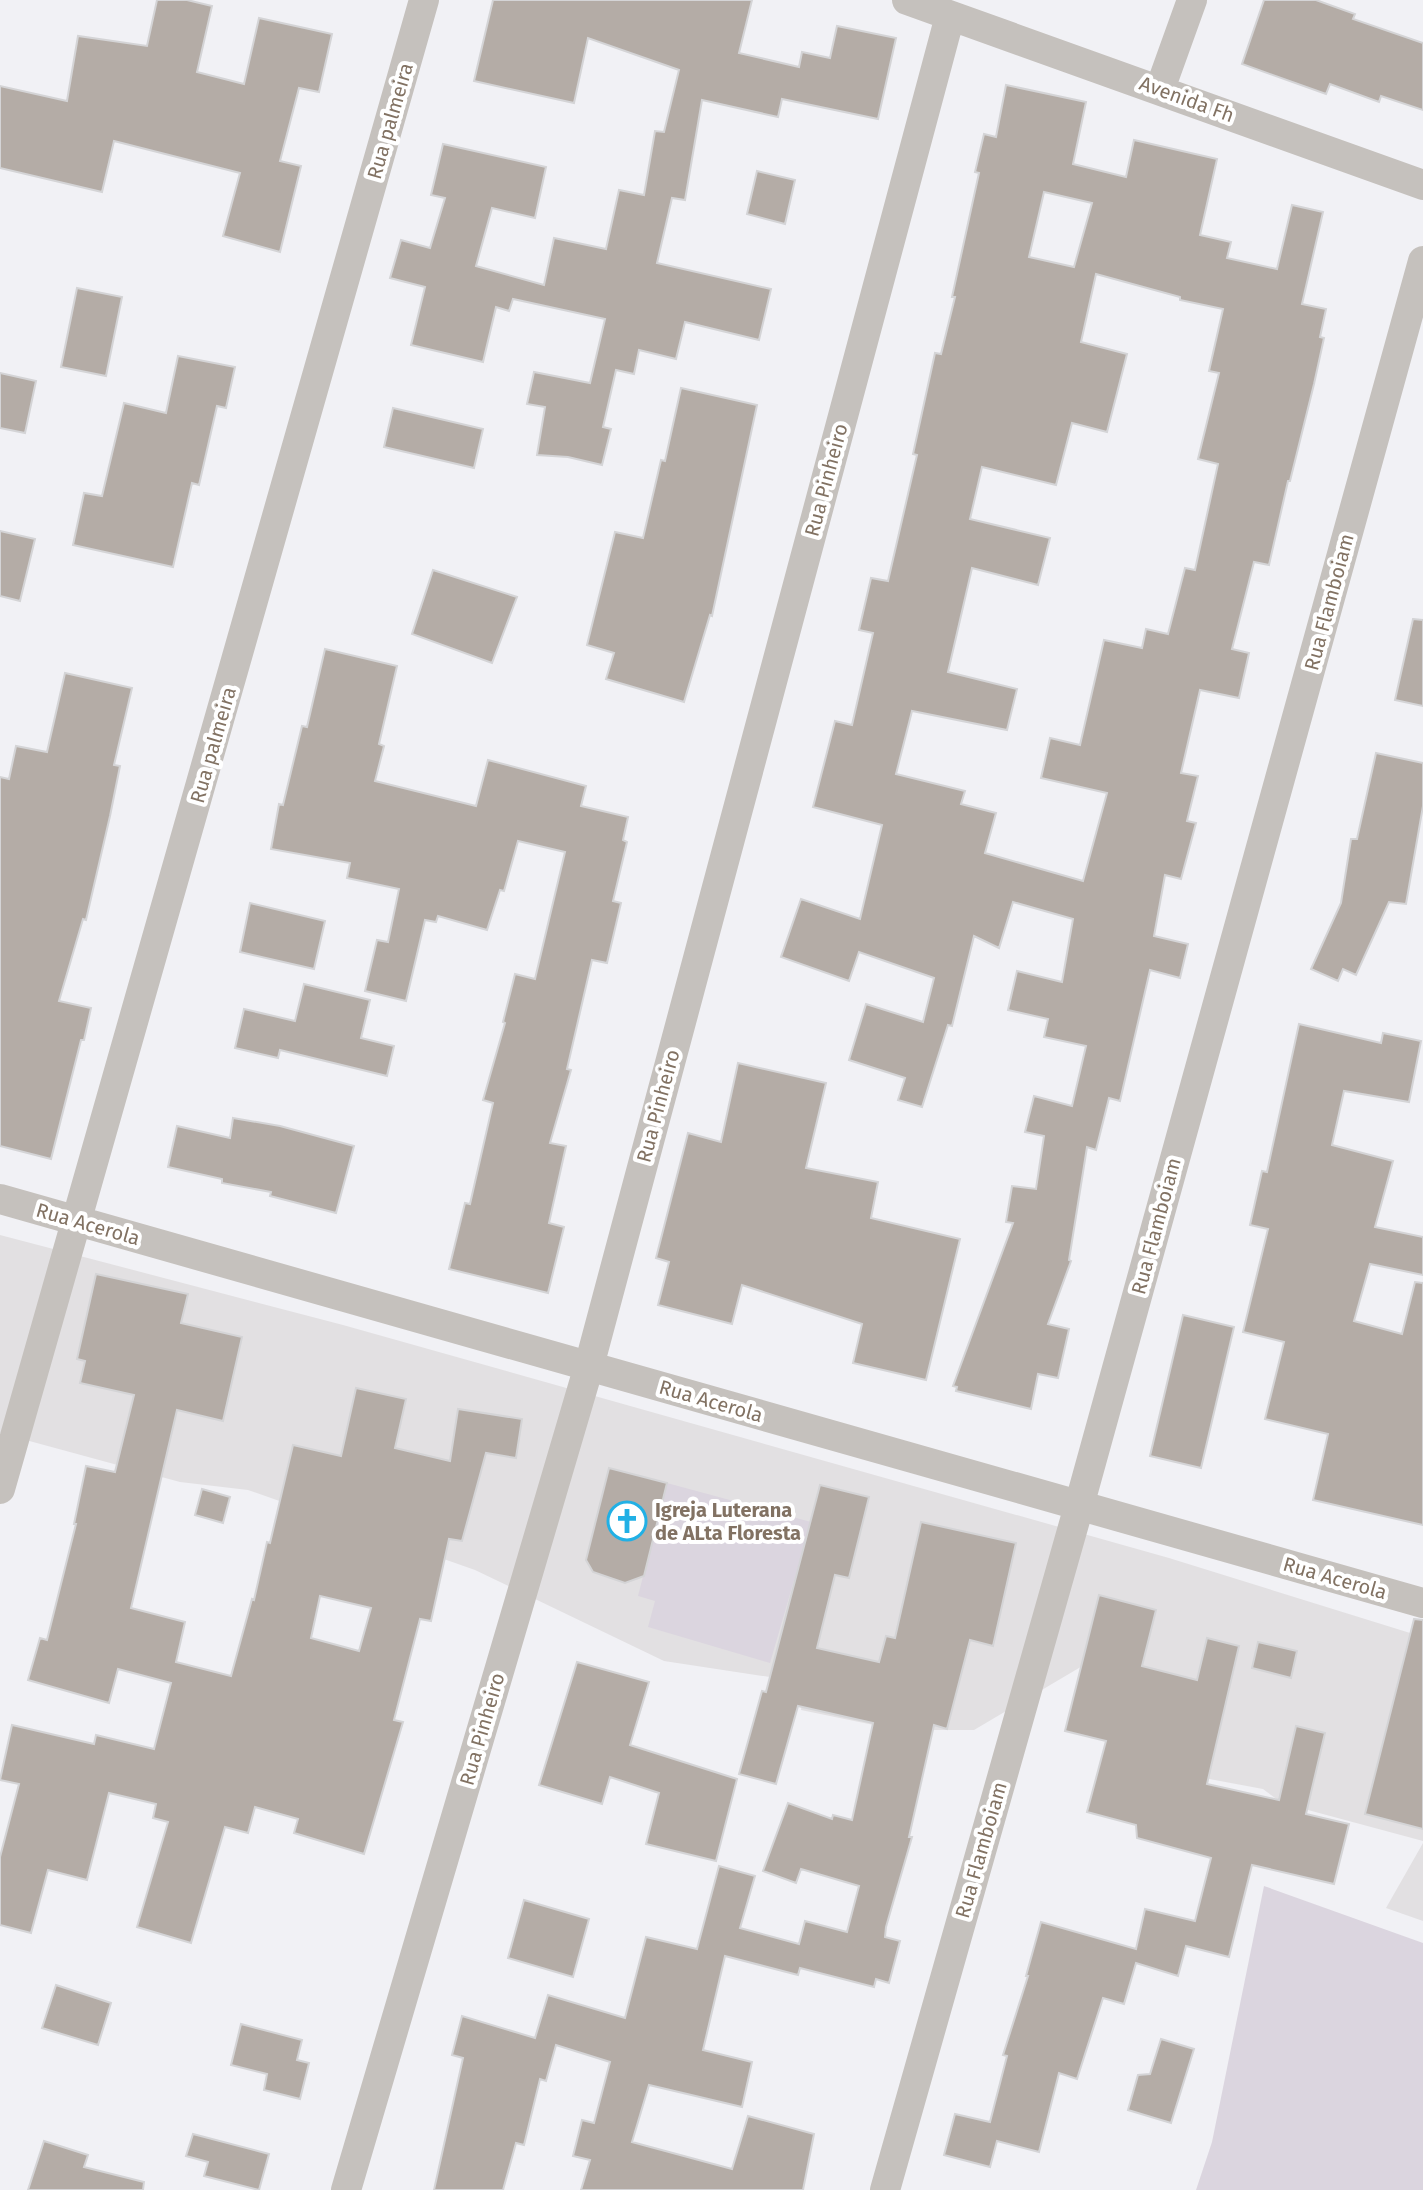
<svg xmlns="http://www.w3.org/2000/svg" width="1423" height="2190" viewBox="0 0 1423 2190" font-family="'Fira Sans',sans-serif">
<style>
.built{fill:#e2e0e2}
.green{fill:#dbd5df}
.building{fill:#b4aca6;stroke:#d4d4d6;stroke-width:2;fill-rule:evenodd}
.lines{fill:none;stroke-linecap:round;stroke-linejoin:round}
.minor{stroke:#c5c1bd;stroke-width:30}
.labels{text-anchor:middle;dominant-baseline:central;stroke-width:8;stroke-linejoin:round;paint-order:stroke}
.street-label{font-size:20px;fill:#827263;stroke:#fff}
.poi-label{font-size:20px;font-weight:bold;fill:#827263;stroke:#fff;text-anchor:start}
</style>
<rect width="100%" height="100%" fill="#f1f1f5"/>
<path class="built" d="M 0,1235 L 343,1325 L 1169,1558 L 1423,1637 L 1423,1841 L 1282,1803 L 1263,1789 L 1161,1770 L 1084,1665 L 974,1730 L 898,1730 L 801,1710 L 802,1701 L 796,1681 L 664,1661 L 475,1570 L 248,1490 L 180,1482 L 0,1433 Z
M 1423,1843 L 1423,1921 L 1386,1908 Z"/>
<path class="green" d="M 667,1483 L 811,1522 L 770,1663 L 648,1627 L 655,1601 L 638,1596 Z
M 1264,1886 L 1423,1943 L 1423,2190 L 1196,2190 L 1212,2142 Z"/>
<path class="building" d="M 157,0 L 187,0 L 212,6 L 197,72 L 244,84 L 259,18 L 332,34 L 319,92 L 299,88 L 280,161 L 301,166 L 280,252 L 223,236 L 240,173 L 114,141 L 102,192 L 0,168 L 0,86 L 67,101 L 78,36 L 147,46 Z
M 493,0 L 752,0 L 739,53 L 799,67 L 802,52 L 830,58 L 837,26 L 896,38 L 878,119 L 782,99 L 778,117 L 702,100 L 685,200 L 672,198 L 657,263 L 771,289 L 759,340 L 685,322 L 676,359 L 639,350 L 634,374 L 616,370 L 603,427 L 611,429 L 602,465 L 568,457 L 537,455 L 545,407 L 527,404 L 534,372 L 590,383 L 605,319 L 513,299 L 509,311 L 496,307 L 483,362 L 411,345 L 425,287 L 390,278 L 401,240 L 430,248 L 445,198 L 431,195 L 443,144 L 546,167 L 535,218 L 492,208 L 476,266 L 544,285 L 554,238 L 606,249 L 619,190 L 644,195 L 655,131 L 664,132 L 679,70 L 588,38 L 574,103 L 474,81 Z
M 1264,0 L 1316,0 L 1355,14 L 1353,19 L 1423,43 L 1423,110 L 1381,96 L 1379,102 L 1330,84 L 1326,94 L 1242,64 Z
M 1006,85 L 1086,102 L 1073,164 L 1126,177 L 1134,140 L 1217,159 L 1200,235 L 1231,242 L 1227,258 L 1277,269 L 1292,205 L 1323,212 L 1302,304 L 1326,309 L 1320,337 L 1324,338 L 1314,384 L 1290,481 L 1288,481 L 1269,565 L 1254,562 L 1232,649 L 1249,653 L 1239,698 L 1200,690 L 1181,773 L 1198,776 L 1187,821 L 1196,823 L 1181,879 L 1165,875 L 1154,936 L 1188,944 L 1180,978 L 1150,970 L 1120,1101 L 1109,1098 L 1096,1150 L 1087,1147 L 1069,1260 L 1071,1261 L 1048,1324 L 1069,1329 L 1058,1378 L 1038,1374 L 1031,1409 L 956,1391 L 957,1387 L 953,1386 L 1013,1223 L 1006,1222 L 1012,1186 L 1036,1189 L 1044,1136 L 1025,1132 L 1034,1096 L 1072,1106 L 1086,1046 L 1044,1037 L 1048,1019 L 1008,1010 L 1017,971 L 1062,982 L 1073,919 L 1013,902 L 999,948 L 974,936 L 952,1026 L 948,1025 L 922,1107 L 898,1100 L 905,1078 L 849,1060 L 866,1004 L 923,1022 L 934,978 L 859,952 L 849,981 L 781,957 L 801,899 L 860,919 L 882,825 L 813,807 L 835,721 L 852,725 L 873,633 L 859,630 L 871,578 L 888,581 L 917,455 L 913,454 L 935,353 L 941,354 L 955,297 L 952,297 L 979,173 L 975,172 L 984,134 L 996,137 ZM 1044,192 L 1092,203 L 1074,267 L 1029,257 ZM 1096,274 L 1180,297 L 1180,300 L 1223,309 L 1209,371 L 1219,373 L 1198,459 L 1218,464 L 1195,570 L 1185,568 L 1168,634 L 1146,629 L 1142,648 L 1104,640 L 1080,745 L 1050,738 L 1041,778 L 1107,793 L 1083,881 L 985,853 L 996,813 L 961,804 L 965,791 L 896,774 L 912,711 L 1007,730 L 1017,689 L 948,672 L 972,568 L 1038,585 L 1050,538 L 970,519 L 982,467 L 1056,485 L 1072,423 L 1107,432 L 1127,354 L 1081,342 Z
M 757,171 L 795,180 L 785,224 L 747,214 Z
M 77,288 L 122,297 L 106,376 L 61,367 Z
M 178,356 L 235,367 L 226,408 L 217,406 L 199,485 L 192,483 L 173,567 L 73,545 L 84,493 L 102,496 L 124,403 L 166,413 Z
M 0,373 L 36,381 L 25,433 L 0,428 Z
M 681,388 L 757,405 L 712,616 L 710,615 L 684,702 L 606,679 L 614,653 L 587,645 L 615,532 L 643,538 L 661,460 L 665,461 Z
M 393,408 L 483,429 L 474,468 L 384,447 Z
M 0,531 L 35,539 L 20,601 L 0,596 Z
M 433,570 L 517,597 L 492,663 L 412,634 Z
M 1413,619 L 1423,620 L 1423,706 L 1395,700 Z
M 325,649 L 397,666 L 379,744 L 384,746 L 375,781 L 476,806 L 488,760 L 586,786 L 581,806 L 628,817 L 623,840 L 627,842 L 613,901 L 621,903 L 607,963 L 592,960 L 567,1069 L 571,1070 L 550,1143 L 566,1146 L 549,1223 L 564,1227 L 548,1293 L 449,1269 L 465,1203 L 470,1204 L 493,1103 L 483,1100 L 505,1023 L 503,1022 L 515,974 L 535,979 L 565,852 L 518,841 L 504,891 L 500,890 L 487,930 L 438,916 L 436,922 L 425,920 L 406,1001 L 365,991 L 377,940 L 388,942 L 399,889 L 347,878 L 350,863 L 271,849 L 279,804 L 283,805 L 302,726 L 307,727 Z
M 65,673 L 132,688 L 114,765 L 120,766 L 110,816 L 86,920 L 83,919 L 59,1001 L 91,1008 L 84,1040 L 81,1040 L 51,1159 L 0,1146 L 0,777 L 9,779 L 16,746 L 47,752 Z
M 1376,753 L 1423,763 L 1423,806 L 1406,904 L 1389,902 L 1356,975 L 1343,969 L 1338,981 L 1311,969 L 1341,903 L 1351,839 L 1357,839 Z
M 250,903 L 325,921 L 314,969 L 240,952 Z
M 304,984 L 370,1000 L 361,1038 L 394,1046 L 387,1076 L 280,1050 L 278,1058 L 235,1048 L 244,1009 L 295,1021 Z
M 1299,1024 L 1381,1043 L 1383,1033 L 1421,1041 L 1409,1102 L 1344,1091 L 1332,1145 L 1393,1161 L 1375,1227 L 1423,1237 L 1423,1275 L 1370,1264 L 1354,1321 L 1402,1334 L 1415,1282 L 1423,1283 L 1423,1525 L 1313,1500 L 1328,1434 L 1265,1419 L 1284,1342 L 1243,1332 L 1268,1229 L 1250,1225 L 1262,1171 L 1267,1172 Z
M 738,1063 L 826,1083 L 806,1168 L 878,1182 L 871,1218 L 960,1239 L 926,1380 L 853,1363 L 862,1324 L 742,1285 L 732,1324 L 658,1305 L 669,1262 L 656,1258 L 688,1133 L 721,1142 Z
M 233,1118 L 280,1126 L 354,1146 L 336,1213 L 270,1196 L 271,1192 L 222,1183 L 222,1179 L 168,1167 L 177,1126 L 230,1138 Z
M 96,1274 L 188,1294 L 181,1323 L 242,1337 L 223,1421 L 177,1410 L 131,1608 L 185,1622 L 176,1662 L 231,1676 L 252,1599 L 254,1600 L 267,1542 L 270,1543 L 293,1445 L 341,1456 L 356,1388 L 406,1399 L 395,1448 L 450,1461 L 458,1409 L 522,1419 L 516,1458 L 486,1453 L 462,1541 L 449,1539 L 431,1621 L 420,1619 L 394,1720 L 403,1722 L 364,1854 L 294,1833 L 298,1819 L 255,1807 L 248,1833 L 225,1827 L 191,1943 L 137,1927 L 168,1822 L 153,1818 L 156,1804 L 109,1793 L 87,1880 L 48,1870 L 31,1933 L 0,1925 L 0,1857 L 19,1784 L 0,1780 L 12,1725 L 94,1744 L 96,1735 L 154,1749 L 171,1683 L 118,1669 L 109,1703 L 28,1680 L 40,1638 L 47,1640 L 76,1524 L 74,1524 L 86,1466 L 115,1472 L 134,1395 L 80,1383 L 85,1361 L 77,1359 ZM 320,1596 L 371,1608 L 359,1651 L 311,1638 Z
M 1183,1315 L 1234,1327 L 1201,1468 L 1150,1456 Z
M 609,1468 L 667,1483 L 644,1576 L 625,1583 L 593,1572 L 586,1560 Z
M 820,1485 L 869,1497 L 849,1578 L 835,1575 L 817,1648 L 879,1662 L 886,1636 L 895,1638 L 921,1522 L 1016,1543 L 993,1646 L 970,1640 L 947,1729 L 934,1725 L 909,1837 L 912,1837 L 886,1927 L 885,1937 L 900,1941 L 889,1983 L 876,1979 L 874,1987 L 800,1968 L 798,1975 L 725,1956 L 703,2050 L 752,2062 L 742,2107 L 649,2085 L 632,2142 L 732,2169 L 748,2116 L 814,2134 L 803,2190 L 581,2190 L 590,2160 L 573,2156 L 582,2120 L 594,2123 L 610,2062 L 556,2045 L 546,2081 L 540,2079 L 524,2145 L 516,2143 L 503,2190 L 434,2190 L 463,2058 L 452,2055 L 462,2016 L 535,2038 L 548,1995 L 625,2018 L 646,1937 L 697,1949 L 719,1866 L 755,1876 L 740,1928 L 799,1944 L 805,1921 L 847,1932 L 859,1886 L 801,1869 L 796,1883 L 763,1871 L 788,1803 L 832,1819 L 833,1815 L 852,1820 L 873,1723 L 798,1706 L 776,1784 L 739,1774 L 762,1691 L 766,1692 Z
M 202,1489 L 230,1497 L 223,1523 L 195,1515 Z
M 1099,1595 L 1156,1610 L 1142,1666 L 1197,1680 L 1207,1638 L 1239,1646 L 1207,1784 L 1279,1800 L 1296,1726 L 1325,1733 L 1306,1814 L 1349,1824 L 1334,1884 L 1252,1865 L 1229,1957 L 1186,1946 L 1178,1976 L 1136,1963 L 1124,2004 L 1103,1998 L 1077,2079 L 1059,2073 L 1039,2152 L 997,2141 L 990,2167 L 944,2155 L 955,2114 L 990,2122 L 1007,2056 L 1003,2055 L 1028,1976 L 1026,1976 L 1041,1922 L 1136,1949 L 1145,1909 L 1195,1921 L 1211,1858 L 1137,1838 L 1136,1825 L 1087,1812 L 1106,1741 L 1065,1731 Z
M 1414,1619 L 1423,1620 L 1423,1829 L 1365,1814 Z
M 1258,1642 L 1297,1651 L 1291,1678 L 1252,1668 Z
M 577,1662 L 649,1682 L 630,1745 L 737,1779 L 716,1861 L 646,1844 L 659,1793 L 610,1777 L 602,1804 L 539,1785 Z
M 524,1900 L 589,1919 L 573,1977 L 508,1958 Z
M 56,1985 L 111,2003 L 98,2045 L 42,2028 Z
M 241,2024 L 302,2040 L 297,2060 L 309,2063 L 300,2099 L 264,2090 L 267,2074 L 231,2065 Z
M 1161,2039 L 1194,2049 L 1171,2123 L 1128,2110 L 1138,2075 L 1150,2074 Z
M 193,2134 L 269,2154 L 259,2190 L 204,2176 L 208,2162 L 186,2156 Z
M 44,2141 L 88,2155 L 84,2167 L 144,2182 L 143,2190 L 28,2190 Z"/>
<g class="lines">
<path class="minor" d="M 907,0 L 1423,185
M 1160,89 L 1192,0
M 0,1199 L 1423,1603
M 0,1489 L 424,0
M 346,2190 L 589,1366 L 950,16
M 885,2190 L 1079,1506 L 1423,261"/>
</g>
<defs>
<symbol id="church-ring" viewBox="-11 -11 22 22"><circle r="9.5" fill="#fff" stroke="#21b0e5" stroke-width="1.5"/><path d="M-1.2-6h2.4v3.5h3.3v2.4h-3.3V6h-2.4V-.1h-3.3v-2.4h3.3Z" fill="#21b0e5"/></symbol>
</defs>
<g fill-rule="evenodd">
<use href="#church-ring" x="605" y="1499" width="44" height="44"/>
</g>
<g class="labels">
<g class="street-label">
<text transform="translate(1187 99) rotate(20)">Avenida Fh</text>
<text transform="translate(390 121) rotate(-74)">Rua palmeira</text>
<text transform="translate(826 480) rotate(-75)">Rua Pinheiro</text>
<text transform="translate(1329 602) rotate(-75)">Rua Flamboiam</text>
<text transform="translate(213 745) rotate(-74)">Rua palmeira</text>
<text transform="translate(658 1106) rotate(-75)">Rua Pinheiro</text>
<text transform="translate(88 1224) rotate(16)">Rua Acerola</text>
<text transform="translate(1156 1226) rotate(-75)">Rua Flamboiam</text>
<text transform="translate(711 1401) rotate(16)">Rua Acerola</text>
<text transform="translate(1335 1578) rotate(16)">Rua Acerola</text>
<text transform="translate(482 1729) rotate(-74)">Rua Pinheiro</text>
<text transform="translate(981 1850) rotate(-74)">Rua Flamboiam</text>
</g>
<g class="poi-label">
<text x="655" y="1510">Igreja Luterana<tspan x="655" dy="23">de ALta Floresta</tspan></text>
</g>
</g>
</svg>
